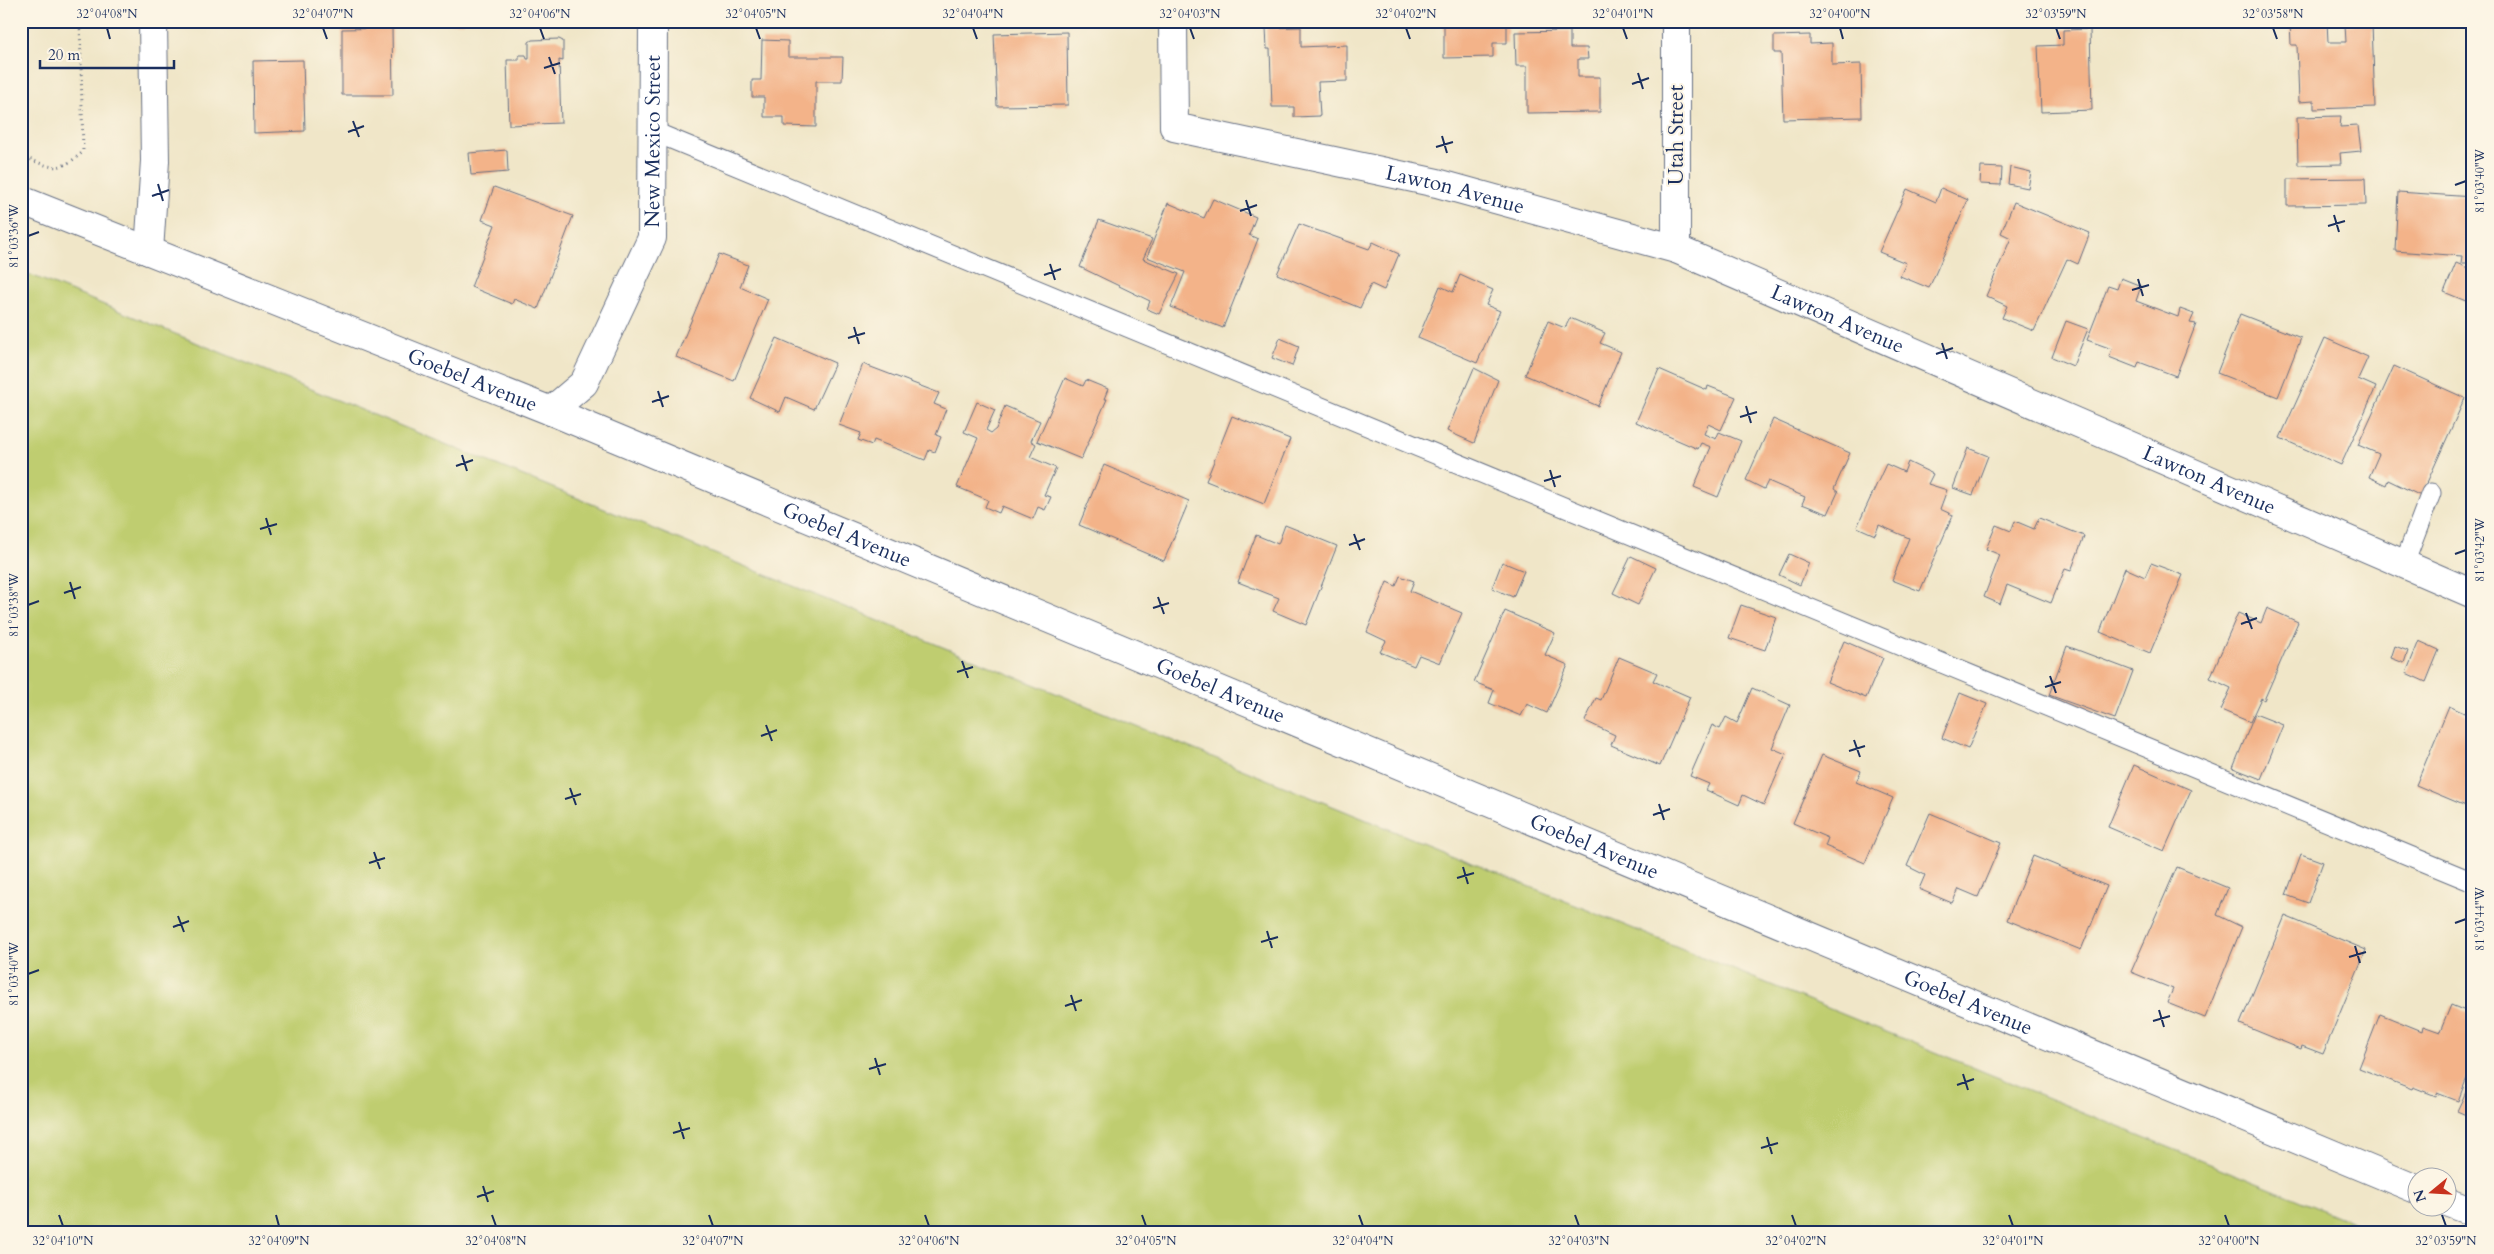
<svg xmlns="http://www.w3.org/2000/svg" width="2494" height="1254" viewBox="0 0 2494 1254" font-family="Cardo,serif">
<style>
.green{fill:#bfcd6f;stroke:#6d7e66}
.building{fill:#f3b389}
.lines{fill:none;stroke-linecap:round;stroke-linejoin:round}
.service-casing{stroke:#666f83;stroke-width:21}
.minor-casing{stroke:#666f83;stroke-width:30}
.tertiary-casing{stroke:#666f83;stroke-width:30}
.path{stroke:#666f83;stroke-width:3;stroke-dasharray:1 4;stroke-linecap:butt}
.service{stroke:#fff;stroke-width:19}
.minor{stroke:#fff;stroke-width:28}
.tertiary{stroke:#fff;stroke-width:28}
.ticks{fill:none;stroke:#1b2f5e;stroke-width:2}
.labels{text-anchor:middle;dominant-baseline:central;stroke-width:4;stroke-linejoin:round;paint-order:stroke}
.street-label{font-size:21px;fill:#1b2f5e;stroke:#fcf5e5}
.neatline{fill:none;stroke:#1b2f5e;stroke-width:2}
.ticks-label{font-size:12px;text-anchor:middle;fill:#1b2f5e}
</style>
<rect width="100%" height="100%" fill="#fcf5e5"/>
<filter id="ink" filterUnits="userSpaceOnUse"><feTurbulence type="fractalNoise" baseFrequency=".02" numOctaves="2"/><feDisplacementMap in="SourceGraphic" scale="10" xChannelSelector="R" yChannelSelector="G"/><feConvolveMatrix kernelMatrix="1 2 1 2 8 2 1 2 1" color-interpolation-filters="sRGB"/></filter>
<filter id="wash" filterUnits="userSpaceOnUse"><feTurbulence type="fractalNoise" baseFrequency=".0096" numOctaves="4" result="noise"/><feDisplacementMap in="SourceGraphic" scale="20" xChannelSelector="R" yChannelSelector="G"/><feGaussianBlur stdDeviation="1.12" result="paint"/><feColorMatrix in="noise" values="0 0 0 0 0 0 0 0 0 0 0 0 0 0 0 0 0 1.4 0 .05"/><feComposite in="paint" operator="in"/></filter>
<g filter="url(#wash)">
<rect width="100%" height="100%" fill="#f0e6c8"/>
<path class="green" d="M 21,271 L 2379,1233 L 21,1233 Z"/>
<g id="blocks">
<path class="building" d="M 414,21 L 464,21 L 464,23 L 414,24 Z
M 1444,21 L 1507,21 L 1507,43 L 1493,43 L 1493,57 L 1444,58 Z
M 2290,21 L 2327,21 L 2328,42 L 2346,42 L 2345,25 L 2372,24 L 2375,107 L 2314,109 L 2314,101 L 2299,102 L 2297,45 L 2291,45 Z
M 1301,27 L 1301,47 L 1347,45 L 1347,81 L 1318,82 L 1320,116 L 1294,117 L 1294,107 L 1272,107 L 1270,49 L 1267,49 L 1266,28 Z
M 392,28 L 393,95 L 342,95 L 342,29 Z
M 2090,29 L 2092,110 L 2041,112 L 2038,46 L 2063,45 L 2063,30 Z
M 1570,31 L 1570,48 L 1587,48 L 1588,59 L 1578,59 L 1578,77 L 1600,77 L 1600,112 L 1527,113 L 1527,66 L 1516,66 L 1515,32 Z
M 1067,32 L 1068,105 L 997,106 L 994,34 Z
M 1810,35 L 1810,44 L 1832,43 L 1832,65 L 1861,64 L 1862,117 L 1783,119 L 1781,53 L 1774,53 L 1774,36 Z
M 559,39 L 563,41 L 563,61 L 559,60 L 561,123 L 509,125 L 507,60 L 519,60 L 519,55 L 526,55 L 527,59 L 529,59 L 529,42 L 532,40 Z
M 762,40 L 788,41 L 788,57 L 843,57 L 842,81 L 816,81 L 816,127 L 784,126 L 784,117 L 764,117 L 764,97 L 752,97 L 752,80 L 761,80 Z
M 303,60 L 305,131 L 254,133 L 253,61 Z
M 2341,116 L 2340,127 L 2358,126 L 2361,151 L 2340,153 L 2341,164 L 2298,165 L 2297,117 Z
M 507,150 L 508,172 L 471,175 L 469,153 Z
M 1981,167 L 2002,168 L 2001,185 L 1980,184 Z
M 2010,167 L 2031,172 L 2028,188 L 2008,184 Z
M 2365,178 L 2366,205 L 2287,206 L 2287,179 Z
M 494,187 L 573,216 L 538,309 L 514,299 L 512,304 L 471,287 L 495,225 L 482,220 Z
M 1941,188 L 1968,200 L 1929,288 L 1900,276 L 1906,263 L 1879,252 L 1907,189 L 1936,202 Z
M 2398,192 L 2473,197 L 2473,263 L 2461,263 L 2462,256 L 2395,251 Z
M 1213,199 L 1256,217 L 1249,235 L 1258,239 L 1223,328 L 1171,307 L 1185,272 L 1147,257 L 1168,203 L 1204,218 Z
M 2014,202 L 2090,233 L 2078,264 L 2067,259 L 2034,331 L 2002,318 L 2007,306 L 1986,296 L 2011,238 L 2001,233 Z
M 1099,220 L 1152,239 L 1143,259 L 1179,274 L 1159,314 L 1147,309 L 1150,301 L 1080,267 Z
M 1299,224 L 1369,249 L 1373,242 L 1399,254 L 1384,290 L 1371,284 L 1360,308 L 1277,274 Z
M 719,254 L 748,265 L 740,287 L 768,299 L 734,381 L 676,357 Z
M 2456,263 L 2473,270 L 2473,304 L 2444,292 Z
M 1460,275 L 1493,290 L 1486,305 L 1500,311 L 1477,363 L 1418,338 L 1440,286 L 1453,292 Z
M 2121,278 L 2141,286 L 2136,301 L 2178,317 L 2180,309 L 2194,314 L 2190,323 L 2196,324 L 2176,376 L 2139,362 L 2137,368 L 2109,357 L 2112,349 L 2087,340 L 2108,286 L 2117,289 Z
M 2240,314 L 2301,338 L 2278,397 L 2217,373 Z
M 1570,318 L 1605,333 L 1600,343 L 1621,352 L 1598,406 L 1525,375 L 1548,321 L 1565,328 Z
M 2066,321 L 2088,329 L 2073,366 L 2052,357 Z
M 777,338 L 835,363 L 814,409 L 786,397 L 780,412 L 750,398 Z
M 1280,338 L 1299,346 L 1292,366 L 1272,358 Z
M 2325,338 L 2368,357 L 2358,379 L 2376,387 L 2341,465 L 2280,438 Z
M 863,364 L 939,393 L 934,404 L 946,409 L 936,435 L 941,437 L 935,452 L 929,450 L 925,460 L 874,440 L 872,445 L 858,440 L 861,433 L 839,425 Z
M 2394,366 L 2465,398 L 2421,496 L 2388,480 L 2386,485 L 2369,477 L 2379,454 L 2358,445 Z
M 1474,368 L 1498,380 L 1474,443 L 1447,431 Z
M 1659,369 L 1707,390 L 1708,386 L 1736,397 L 1721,430 L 1708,424 L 1704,434 L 1716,439 L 1719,432 L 1741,441 L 1718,497 L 1694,487 L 1711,447 L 1701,443 L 1698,449 L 1636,422 Z
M 1065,378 L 1083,386 L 1086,380 L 1108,389 L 1104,399 L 1107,399 L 1081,459 L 1037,441 Z
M 977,402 L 995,410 L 986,430 L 991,433 L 996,429 L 1005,406 L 1040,421 L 1031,441 L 1036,444 L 1030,457 L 1056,468 L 1044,495 L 1051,497 L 1045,510 L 1038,507 L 1033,519 L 1002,506 L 999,513 L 985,507 L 988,500 L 957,487 L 978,438 L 964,432 Z
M 1232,416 L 1290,439 L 1264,504 L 1206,481 Z
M 1773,419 L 1850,453 L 1834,489 L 1838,492 L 1828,514 L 1802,504 L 1805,497 L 1768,481 L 1764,489 L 1746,480 Z
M 1968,448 L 1988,456 L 1973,495 L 1953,488 Z
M 1908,462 L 1933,474 L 1928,484 L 1947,490 L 1940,509 L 1953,515 L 1920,591 L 1892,580 L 1909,538 L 1879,525 L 1875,535 L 1857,527 L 1886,464 L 1904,472 Z
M 1104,465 L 1189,501 L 1164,561 L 1079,525 Z
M 2039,518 L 2084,536 L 2071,571 L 2065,569 L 2051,603 L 2007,585 L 2000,604 L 1984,597 L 2000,555 L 1986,549 L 1996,525 L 2011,531 L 2015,521 L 2034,529 Z
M 1285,525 L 1337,546 L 1306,625 L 1273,611 L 1279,598 L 1238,582 L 1256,535 L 1278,544 Z
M 1789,554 L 1809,563 L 1800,585 L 1779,575 Z
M 1631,556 L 1656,568 L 1638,605 L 1613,593 Z
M 1502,562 L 1524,571 L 1513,597 L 1492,588 Z
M 2151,563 L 2183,575 L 2150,653 L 2100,632 L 2125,568 L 2145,577 Z
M 1400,576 L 1414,581 L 1410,591 L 1462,613 L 1440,663 L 1419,655 L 1414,666 L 1380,652 L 1386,641 L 1367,632 L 1387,582 L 1396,586 Z
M 1741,605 L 1776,617 L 1765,650 L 1729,638 Z
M 2267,608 L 2298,622 L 2264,700 L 2261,698 L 2250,722 L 2221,710 L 2231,688 L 2210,678 L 2238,613 L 2261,623 Z
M 1505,611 L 1555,633 L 1545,655 L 1568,665 L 1547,713 L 1527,704 L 1521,716 L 1489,703 L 1494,690 L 1474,682 Z
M 1844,641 L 1883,658 L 1866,698 L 1827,682 Z
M 2419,641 L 2439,650 L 2426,682 L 2406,673 Z
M 2067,646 L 2133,671 L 2115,719 L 2049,695 Z
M 2395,646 L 2408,651 L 2404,663 L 2391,658 Z
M 1619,657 L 1657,673 L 1653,681 L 1690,697 L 1660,766 L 1611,745 L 1615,735 L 1585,721 L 1596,698 L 1601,700 Z
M 1752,688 L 1790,705 L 1772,748 L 1786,754 L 1764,805 L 1743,795 L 1739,805 L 1706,790 L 1709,784 L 1690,776 L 1712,725 L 1720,729 L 1726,717 L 1737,723 Z
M 1960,693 L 1987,704 L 1968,749 L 1942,738 Z
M 2449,706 L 2473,717 L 2473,809 L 2416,785 Z
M 2255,714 L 2283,725 L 2261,779 L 2233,768 Z
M 1822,755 L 1861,771 L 1856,782 L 1893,798 L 1865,863 L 1825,846 L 1828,838 L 1793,823 Z
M 2134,765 L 2191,790 L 2164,851 L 2108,827 Z
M 1930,813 L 2001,843 L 1978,897 L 1959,889 L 1952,903 L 1919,889 L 1925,875 L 1907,866 Z
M 2301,854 L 2323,862 L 2308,903 L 2286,895 Z
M 2033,856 L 2107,886 L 2081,950 L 2007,920 Z
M 2177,867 L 2228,888 L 2217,915 L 2242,927 L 2205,1018 L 2167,1003 L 2173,989 L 2131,972 Z
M 2285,916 L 2366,950 L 2323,1054 L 2302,1046 L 2301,1049 L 2240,1024 Z
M 2451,1005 L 2473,1014 L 2473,1062 L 2458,1101 L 2437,1093 L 2436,1096 L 2413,1087 L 2412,1089 L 2359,1068 L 2380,1014 L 2422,1031 L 2423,1026 L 2440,1032 Z
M 2473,1077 L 2473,1118 L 2457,1111 Z"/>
</g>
</g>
<g filter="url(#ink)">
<use href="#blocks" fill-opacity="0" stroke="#666f83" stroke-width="1"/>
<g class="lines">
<defs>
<path id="service" d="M 652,131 L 2473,882
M 2404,564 L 2431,493"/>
<g id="minor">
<path id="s1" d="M 1173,21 L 1174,127 L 1437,183 L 1676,249 L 2473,594"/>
<path d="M 1676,249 L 1676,21"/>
<path d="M 149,251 L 155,161 L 153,21"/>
<path id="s2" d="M 551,411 L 584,383 L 652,238 L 653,21"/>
</g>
<g id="tertiary">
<path id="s3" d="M 21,200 L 551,411 L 2416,1189"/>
<path d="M 2446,1202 L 2473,1212"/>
</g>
</defs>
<use href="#service" class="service-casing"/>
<use href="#minor" class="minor-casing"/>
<use href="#tertiary" class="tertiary-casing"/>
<path class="path" d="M 21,156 C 52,167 56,175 83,152 L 80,21"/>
<use href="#service" class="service"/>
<use href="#minor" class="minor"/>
<use href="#tertiary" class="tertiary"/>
</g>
</g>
<path class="ticks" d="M 107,28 L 110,39M 323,28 L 327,39M 540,28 L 544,39M 756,28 L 760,39M 973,28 L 977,39M 1190,28 L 1194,39M 1406,28 L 1410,39M 1623,28 L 1627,39M 1840,28 L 1843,39M 2056,28 L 2060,39M 2273,28 L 2277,39M 549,57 L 555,74M 544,68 L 560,63M 1638,73 L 1643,89M 1632,84 L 1649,78M 353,121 L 359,137M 348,132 L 364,126M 1442,136 L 1447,153M 1436,147 L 1453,142M 158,184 L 163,201M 2455,185 L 2466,181M 152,196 L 169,190M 1246,200 L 1251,216M 1240,211 L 1257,205M 2334,215 L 2339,232M 2328,226 L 2345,221M 28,236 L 39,232M 1050,264 L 1055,280M 1044,275 L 1061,269M 2138,279 L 2143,296M 2132,290 L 2149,285M 854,327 L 859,344M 848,338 L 865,333M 1942,343 L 1947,359M 1936,354 L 1953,348M 658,391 L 663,407M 652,402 L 669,396M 1746,406 L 1751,423M 1740,417 L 1757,412M 462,455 L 467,471M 456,466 L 473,460M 1550,470 L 1555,487M 1544,481 L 1561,476M 266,518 L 271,535M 260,529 L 277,524M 1354,534 L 1360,550M 1349,545 L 1365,539M 2455,554 L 2466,550M 70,582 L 75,599M 64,593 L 81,587M 1158,597 L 1164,614M 28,605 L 39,601M 1153,608 L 1169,603M 2246,613 L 2252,629M 2241,624 L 2257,618M 962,661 L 968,678M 957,672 L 973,667M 2050,676 L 2056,693M 2045,687 L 2061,682M 766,725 L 772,741M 761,736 L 777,730M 1854,740 L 1860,757M 1849,751 L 1865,746M 570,788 L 576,805M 565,799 L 581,794M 1659,804 L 1664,820M 1653,815 L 1670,809M 374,852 L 380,869M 369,863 L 385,858M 1463,867 L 1468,884M 1457,878 L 1474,873M 178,916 L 184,932M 2455,923 L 2466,919M 173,927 L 189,921M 1267,931 L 1272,948M 1261,942 L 1278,937M 2355,946 L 2360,963M 2349,957 L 2366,952M 28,974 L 39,970M 1071,995 L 1076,1011M 1065,1006 L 1082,1000M 2159,1010 L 2164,1027M 2153,1021 L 2170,1016M 875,1058 L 880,1075M 869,1069 L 886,1064M 1963,1074 L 1968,1090M 1957,1085 L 1974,1079M 679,1122 L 684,1139M 673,1133 L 690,1128M 1767,1137 L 1772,1154M 1761,1148 L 1778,1143M 483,1186 L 488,1202M 477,1197 L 494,1191M 59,1215 L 63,1226M 276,1215 L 279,1226M 492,1215 L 496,1226M 709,1215 L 713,1226M 925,1215 L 929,1226M 1142,1215 L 1146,1226M 1359,1215 L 1363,1226M 1575,1215 L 1579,1226M 1792,1215 L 1796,1226M 2009,1215 L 2013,1226M 2225,1215 L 2229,1226M 2442,1215 L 2446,1226"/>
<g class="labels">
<g class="street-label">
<text transform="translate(1676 135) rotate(-90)">Utah Street</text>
<text stroke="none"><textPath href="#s2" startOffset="300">New Mexico Street</textPath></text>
<text stroke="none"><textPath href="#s1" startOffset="394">Lawton Avenue</textPath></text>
<text stroke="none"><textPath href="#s1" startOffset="799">Lawton Avenue</textPath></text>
<text stroke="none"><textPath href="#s3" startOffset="486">Goebel Avenue</textPath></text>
<text stroke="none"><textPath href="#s1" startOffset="1204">Lawton Avenue</textPath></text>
<text stroke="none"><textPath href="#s3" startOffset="891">Goebel Avenue</textPath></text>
<text stroke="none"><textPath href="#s3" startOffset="1296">Goebel Avenue</textPath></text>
<text stroke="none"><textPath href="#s3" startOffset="1701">Goebel Avenue</textPath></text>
<text stroke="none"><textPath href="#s3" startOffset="2106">Goebel Avenue</textPath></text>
</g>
</g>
<rect width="2494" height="1254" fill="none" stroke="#fcf5e5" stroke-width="55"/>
<g transform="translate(2432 1192) rotate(252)"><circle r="24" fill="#fcf5e5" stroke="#a2a6af"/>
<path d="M0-4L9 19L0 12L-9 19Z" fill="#c8321e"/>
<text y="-8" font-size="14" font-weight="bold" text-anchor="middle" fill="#1b2f5e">N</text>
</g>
<path d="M40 60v8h134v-8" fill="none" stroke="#1b2f5e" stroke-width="2.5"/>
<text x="48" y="60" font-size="15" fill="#1b2f5e" stroke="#fcf5e5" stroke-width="4" paint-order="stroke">20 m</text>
<rect x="28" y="28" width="2438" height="1198" class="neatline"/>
<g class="ticks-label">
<text x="107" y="18">32°04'08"N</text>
<text x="323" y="18">32°04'07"N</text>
<text x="540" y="18">32°04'06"N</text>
<text x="756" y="18">32°04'05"N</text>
<text x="973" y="18">32°04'04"N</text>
<text x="1190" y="18">32°04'03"N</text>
<text x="1406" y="18">32°04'02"N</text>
<text x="1623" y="18">32°04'01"N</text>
<text x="1840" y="18">32°04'00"N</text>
<text x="2056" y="18">32°03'59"N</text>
<text x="2273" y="18">32°03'58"N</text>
<text transform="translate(2480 181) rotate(-90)" y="4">81°03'40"W</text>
<text transform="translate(14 236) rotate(-90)" y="4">81°03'36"W</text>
<text transform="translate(2480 550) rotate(-90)" y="4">81°03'42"W</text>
<text transform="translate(14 605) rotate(-90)" y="4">81°03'38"W</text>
<text transform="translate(2480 919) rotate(-90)" y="4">81°03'44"W</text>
<text transform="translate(14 974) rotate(-90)" y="4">81°03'40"W</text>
<text x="63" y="1245">32°04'10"N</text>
<text x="279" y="1245">32°04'09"N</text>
<text x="496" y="1245">32°04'08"N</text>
<text x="713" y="1245">32°04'07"N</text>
<text x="929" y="1245">32°04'06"N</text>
<text x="1146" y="1245">32°04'05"N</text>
<text x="1363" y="1245">32°04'04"N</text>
<text x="1579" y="1245">32°04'03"N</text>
<text x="1796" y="1245">32°04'02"N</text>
<text x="2013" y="1245">32°04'01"N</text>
<text x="2229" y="1245">32°04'00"N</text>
<text x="2446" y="1245">32°03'59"N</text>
</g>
</svg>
